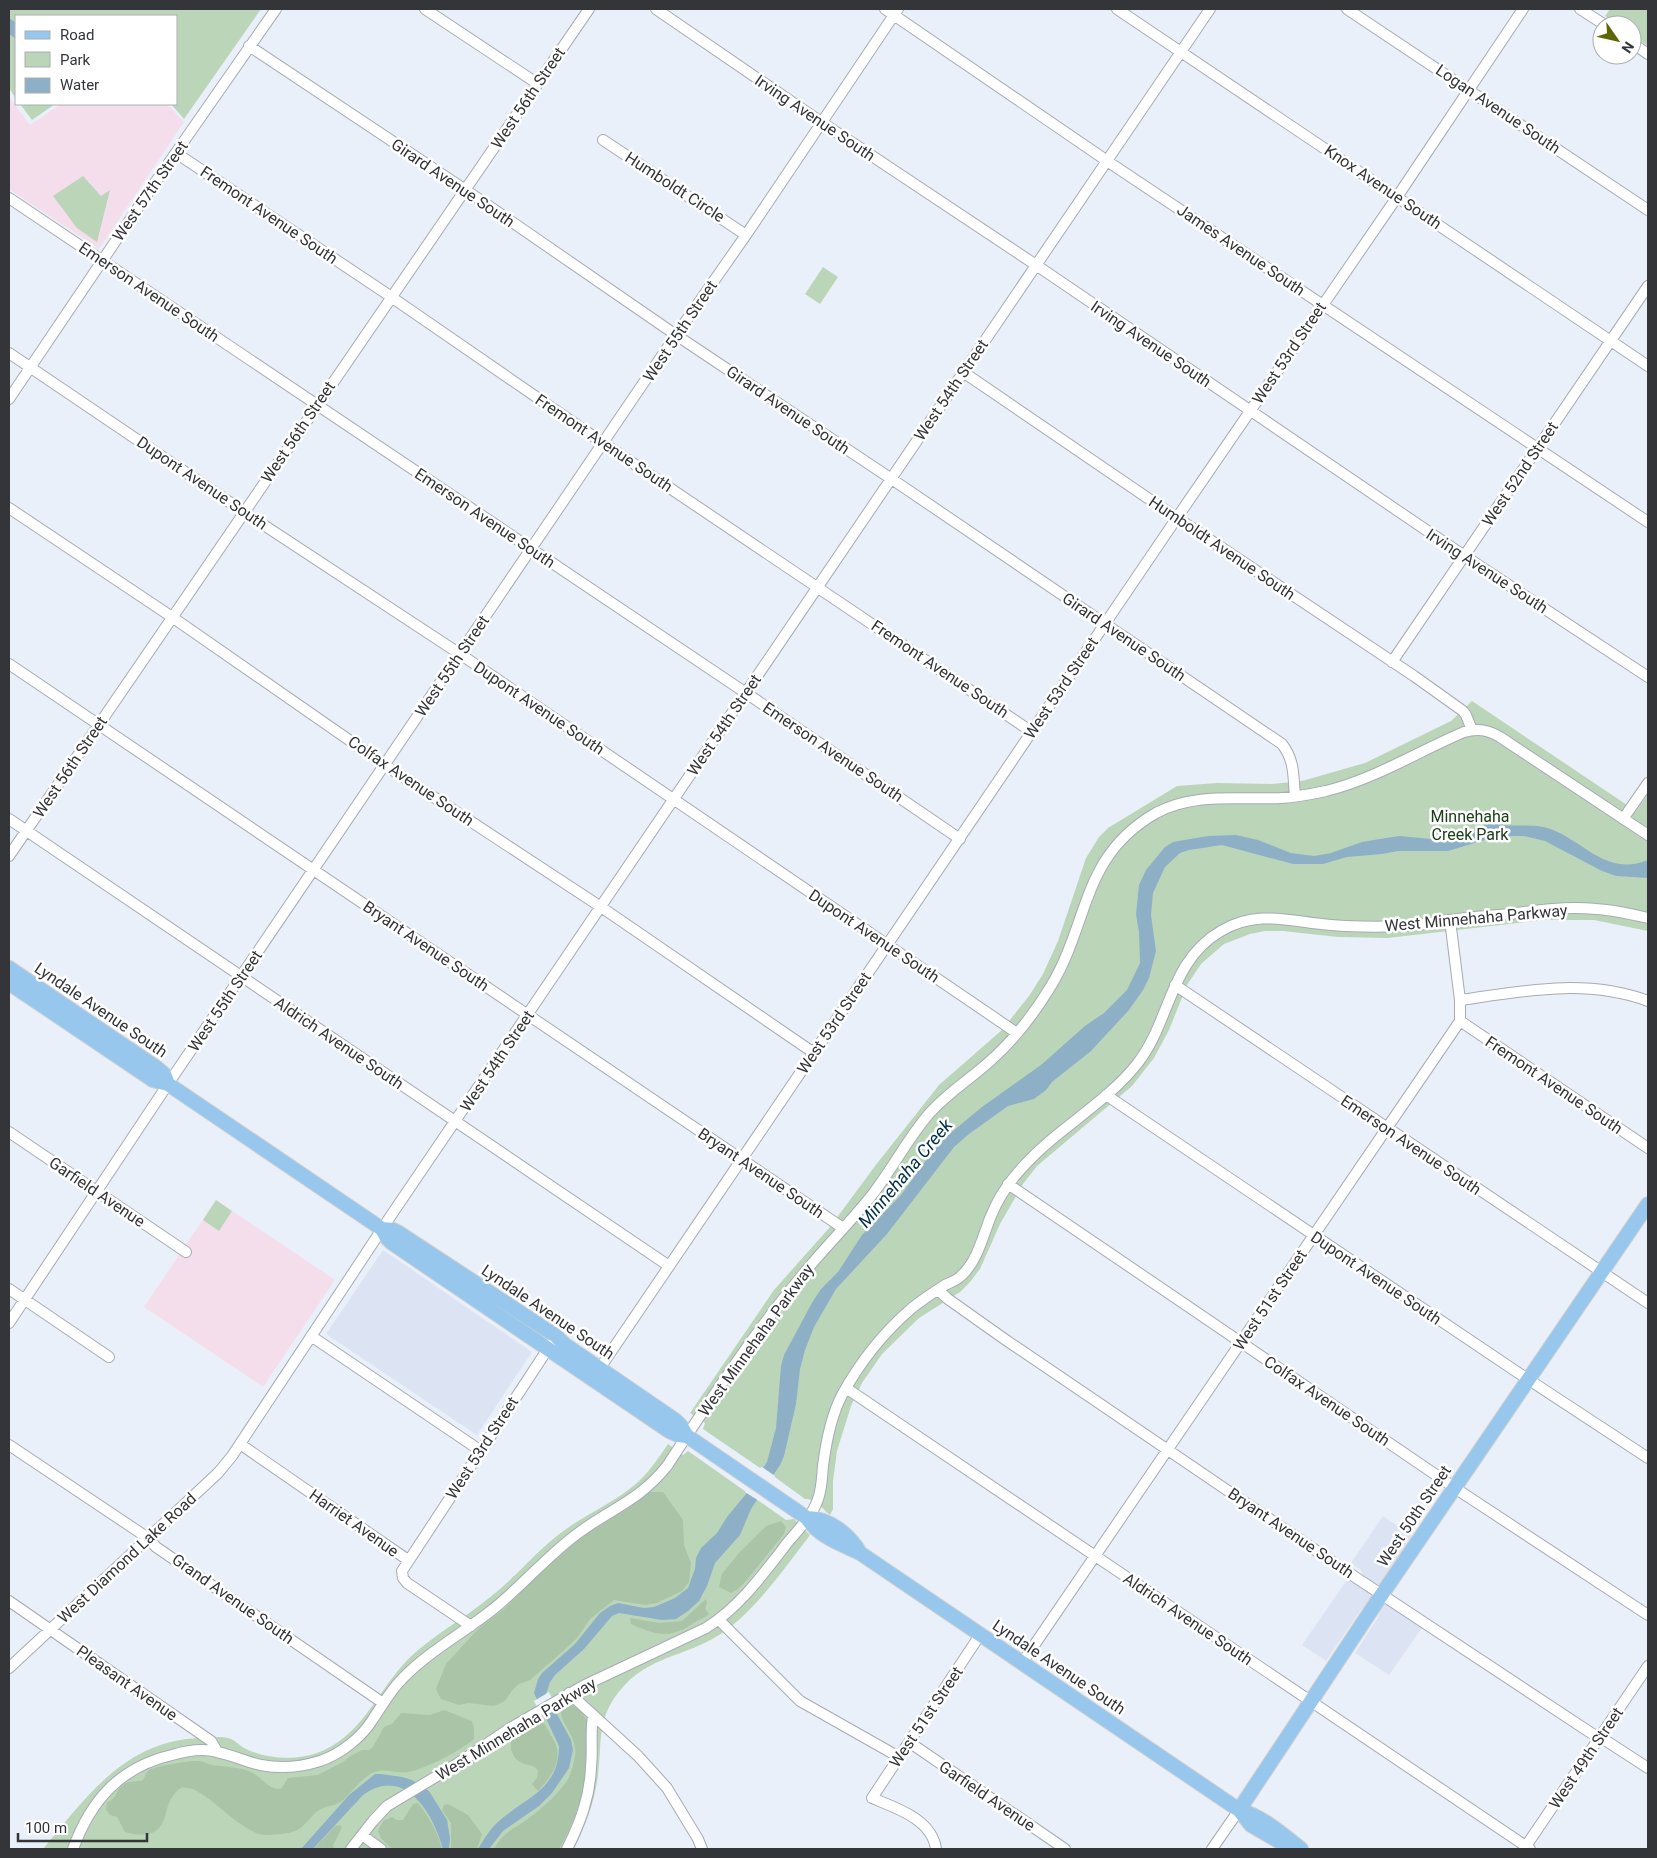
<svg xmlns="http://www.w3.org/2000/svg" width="1657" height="1858" viewBox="0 0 1657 1858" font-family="Roboto,sans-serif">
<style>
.built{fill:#dce4f4}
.education{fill:#f4deec}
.green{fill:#bbd5b9}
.forest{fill:#a9c4a7}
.water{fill:#8db0c7}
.pier{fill:#eaf0f9}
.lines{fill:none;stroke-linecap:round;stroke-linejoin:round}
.minor-casing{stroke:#a6abb4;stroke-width:12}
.major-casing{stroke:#cecfcf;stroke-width:16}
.minor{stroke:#fff;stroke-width:10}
.major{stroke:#97c7ec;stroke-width:14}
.labels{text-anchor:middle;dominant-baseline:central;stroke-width:5;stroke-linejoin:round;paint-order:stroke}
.street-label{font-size:16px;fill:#333539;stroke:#fff}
.park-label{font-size:16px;fill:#1a4018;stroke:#fff}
.water-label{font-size:18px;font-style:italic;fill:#002f46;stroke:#fff}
</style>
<rect width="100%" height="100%" fill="#eaf0f9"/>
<path class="built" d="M 383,1250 L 532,1352 L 477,1435 L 326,1334 Z
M 1383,1516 L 1412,1536 L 1392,1565 L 1389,1575 L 1383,1583 L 1377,1585 L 1363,1575 L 1361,1570 L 1351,1563 Z
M 1348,1578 L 1373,1594 L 1372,1598 L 1360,1611 L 1326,1661 L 1302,1645 Z
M 1389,1602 L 1424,1625 L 1389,1675 L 1355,1653 L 1378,1617 L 1381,1610 L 1385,1604 Z"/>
<path class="education" d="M 9,97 L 30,125 L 61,104 L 167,104 L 184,122 L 99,249 L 9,189 Z
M 216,1200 L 335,1280 L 263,1387 L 144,1307 Z"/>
<path class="green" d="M 9,9 L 261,9 L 184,119 L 171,104 L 176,104 L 176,16 L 16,16 L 16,99 L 9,88 Z
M 1610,9 L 1648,9 L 1648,46 L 1632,35 L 1632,25 L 1618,25 L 1605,16 Z
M 20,104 L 55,104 L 32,120 Z
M 83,176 L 101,196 L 110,190 L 97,242 L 77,228 L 53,196 Z
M 823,267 L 838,277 L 820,304 L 805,294 Z
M 1472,701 L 1636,811 L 1648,794 L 1648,931 L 1594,920 L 1543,920 L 1388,938 L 1338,937 L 1283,931 L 1265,931 L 1250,934 L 1224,944 L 1201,964 L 1187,985 L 1169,1030 L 1154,1058 L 1132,1086 L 1037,1166 L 1023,1184 L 1000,1224 L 980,1269 L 970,1282 L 960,1292 L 919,1318 L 882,1354 L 862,1383 L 851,1406 L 837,1451 L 833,1481 L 833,1509 L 830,1515 C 821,1508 818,1499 805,1499 L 761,1467 L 760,1468 L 703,1429 L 705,1423 L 690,1413 L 774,1290 L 830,1227 L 875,1166 L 939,1085 L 1002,1030 L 1029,996 L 1043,974 L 1058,941 L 1086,858 L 1099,837 L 1108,828 L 1177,786 L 1217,783 L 1272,784 L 1302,781 L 1365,763 L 1451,721 Z
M 216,1200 L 232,1211 L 219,1231 L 203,1220 Z
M 668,1444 L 683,1455 L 688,1451 L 786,1520 L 794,1519 L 810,1535 C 784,1569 752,1616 714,1638 C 677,1659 642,1658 615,1697 C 597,1723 602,1744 598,1774 C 595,1801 586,1825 574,1849 L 43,1849 C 86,1797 125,1741 199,1738 C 209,1738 222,1735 231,1739 C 236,1741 240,1746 244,1748 C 267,1760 299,1761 322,1751 C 368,1731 380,1682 417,1651 C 443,1629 474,1612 500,1589 C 521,1571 539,1549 562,1532 C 586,1514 616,1502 638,1482 C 650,1471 659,1457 668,1444 Z"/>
<path class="forest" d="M 650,1492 L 663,1492 L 683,1520 L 684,1545 L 691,1563 L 689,1582 L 682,1591 L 657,1603 L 645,1605 L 614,1600 L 590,1619 L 577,1638 L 561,1653 L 530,1680 L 519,1684 L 513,1689 L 505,1701 L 494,1706 L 468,1703 L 459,1705 L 441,1699 L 436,1689 L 446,1664 L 479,1628 L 504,1609 L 549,1564 L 582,1537 L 634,1504 Z
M 781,1521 L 786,1527 L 784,1534 L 746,1581 L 737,1590 L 731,1593 L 719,1587 L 722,1574 L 738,1554 L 766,1526 Z
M 706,1599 L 707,1603 L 705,1609 L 709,1614 C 705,1618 700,1619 695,1622 C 671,1639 657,1636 631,1624 L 630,1618 L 659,1623 L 682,1621 Z
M 566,1704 C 576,1705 583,1712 587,1721 C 585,1739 588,1757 585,1776 C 582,1801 572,1827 559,1849 L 494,1849 C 503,1833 510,1831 525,1821 C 538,1812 564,1790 570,1775 C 572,1769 574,1762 575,1756 C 578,1736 559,1723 561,1709 Z
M 444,1710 L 472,1721 L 474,1729 L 474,1739 C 460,1751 427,1768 409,1772 C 396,1774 385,1767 372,1773 C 360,1780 352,1792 342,1801 C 335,1806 328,1805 321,1809 C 315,1812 312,1817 307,1822 C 304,1825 299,1830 295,1831 C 288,1834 274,1835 265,1835 C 238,1833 202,1782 181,1788 C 177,1790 175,1793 173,1796 C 168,1803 167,1809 165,1817 C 159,1837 142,1837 125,1832 L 117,1817 L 110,1815 L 106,1810 L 107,1803 C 118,1797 116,1790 123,1785 C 127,1781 137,1782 143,1780 C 145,1776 146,1773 149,1770 C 155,1766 191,1760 199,1761 C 204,1761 208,1765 213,1765 C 226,1767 239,1767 251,1772 C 261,1776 268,1790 281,1789 L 288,1778 L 318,1775 L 343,1762 L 352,1755 L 362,1750 L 369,1750 L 373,1747 L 384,1727 L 392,1724 L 401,1713 L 430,1715 Z
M 538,1720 C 545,1723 547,1727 550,1734 C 552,1738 555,1741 556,1745 C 562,1762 549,1780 538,1791 L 532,1784 L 537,1778 L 538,1770 C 532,1763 523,1766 517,1760 C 501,1742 519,1724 538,1720 Z
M 418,1803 C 429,1817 438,1832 442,1849 L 392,1849 L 381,1838 L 378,1831 L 383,1821 L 392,1817 L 397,1820 L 403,1820 L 413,1804 Z
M 448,1804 L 468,1815 L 482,1834 L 477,1849 L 451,1849 L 451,1823 L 442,1810 L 444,1805 Z
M 339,1825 L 342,1827 L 337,1838 L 333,1845 L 334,1849 L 314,1849 L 335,1826 Z"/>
<path class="water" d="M 9,18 L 16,23 L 16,39 L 9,34 Z
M 1493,822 C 1507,828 1523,824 1538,826 C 1580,832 1601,879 1648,860 L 1648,878 L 1616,876 L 1602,871 L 1545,841 L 1524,836 L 1498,836 L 1448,851 L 1398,851 L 1382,854 L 1347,857 L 1323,864 L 1293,864 L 1222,845 L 1189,850 L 1180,853 L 1165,867 L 1153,893 L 1151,915 L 1156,951 L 1149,978 L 1143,990 L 1129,1010 L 1091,1051 L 1052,1082 L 1046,1090 L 1034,1099 L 1008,1106 L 969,1134 L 954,1147 L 887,1234 L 836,1289 L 814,1327 L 805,1350 L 800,1369 L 796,1404 L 784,1456 L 780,1465 L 751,1509 L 740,1535 L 715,1563 L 707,1586 L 699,1601 L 688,1611 L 676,1619 L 662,1620 L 619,1613 L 612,1616 L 584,1649 L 555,1675 L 550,1682 L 546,1694 L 571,1740 L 573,1750 L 569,1768 L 552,1793 L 539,1806 L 503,1831 L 489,1849 L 478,1849 C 484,1839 490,1829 499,1821 C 526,1797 559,1790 559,1746 L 534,1693 L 538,1679 L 542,1673 L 575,1644 L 600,1613 L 610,1606 L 618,1603 L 644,1608 L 654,1607 L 675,1598 L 688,1588 L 695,1569 L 696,1558 L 701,1548 L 717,1533 L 727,1517 L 746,1494 L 767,1462 L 776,1428 L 781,1366 L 784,1355 L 813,1301 L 821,1289 L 838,1272 L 862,1235 L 901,1195 L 930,1155 L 947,1136 L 982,1107 L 1041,1065 L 1085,1026 L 1104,1013 L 1127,990 L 1140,963 L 1139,932 L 1136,914 L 1139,885 L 1146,870 L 1165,847 L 1173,842 L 1208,836 L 1236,835 L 1258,840 L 1291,853 L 1314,856 L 1331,853 L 1362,842 L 1386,838 L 1400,836 L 1431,839 L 1452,838 Z
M 375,1774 L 381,1774 L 402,1777 L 412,1780 L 429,1791 L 447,1820 L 450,1838 L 449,1849 L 443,1849 C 433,1813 405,1765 363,1795 L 313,1849 L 301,1849 L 349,1795 Z"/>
<path class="pier" d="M 762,1467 L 775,1476 L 759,1501 L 745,1492 Z
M 549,1692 L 557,1709 L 542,1718 L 534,1701 Z"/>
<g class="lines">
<defs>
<path id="minor" d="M 425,9 L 538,84
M 656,9 L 821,122 L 1036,265 L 1457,551 L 1648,677
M 885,9 L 1116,167 L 1648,522
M 1117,9 L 1648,366
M 1347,9 L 1648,210
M 1580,9 L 1605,25
M 1632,43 L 1648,54
M 249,46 L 470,193 L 676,335 L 899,484 L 1282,744 C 1295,761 1293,776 1295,796
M 603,140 L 746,235
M 176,153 L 384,292 L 603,443 L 1032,732
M 9,198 L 746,693 L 960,839
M 9,353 L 250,516 L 460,654 L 1017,1033
M 963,372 L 1171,514 L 1414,676 L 1463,711 L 1466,715 L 1472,730
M 9,399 L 152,187 L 276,9
M 9,508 L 172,617 L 385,765 L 601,907 L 814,1053
M 1392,662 L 1648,286
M 9,664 L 843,1228
M 9,819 L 669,1266
M 1623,819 L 1648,783
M 9,856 L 589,9
M 1175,985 L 1648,1303
M 1460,1000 C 1523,991 1586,978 1648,1001
M 1460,1021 L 1648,1148
M 1106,1095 L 1514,1370 L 1648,1458
M 9,1132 L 186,1252
M 1008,1184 L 1464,1494 L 1648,1615
M 9,1289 L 109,1357
M 938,1290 L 948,1299 L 1003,1338 L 1352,1575 L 1591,1733 L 1608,1742 L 1648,1768
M 9,1323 L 168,1084 L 676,335 L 746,235 L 898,9
M 311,1336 L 481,1451
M 600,1368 L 1172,525 L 1397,197 L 1523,9
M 846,1388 L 1530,1849
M 240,1444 L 408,1560
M 9,1445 L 148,1538 L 156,1547 L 383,1703
M 9,1601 L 211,1741 L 217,1751
M 719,1620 L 800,1701 L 899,1757
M 471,1626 L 407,1583 L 403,1578 L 402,1571 L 551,1344
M 1022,1663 L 1460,1021 L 1460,1000 L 1450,920
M 9,1668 L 218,1473 L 232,1456 L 392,1214 L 1210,9
M 569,1693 L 638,1756 L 667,1788 L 698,1839 L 702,1849
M 909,1742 L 1065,1849
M 362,1835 L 381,1849
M 73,1849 C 91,1800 120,1767 172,1755 C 186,1751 203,1748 217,1752 C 232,1755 246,1762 261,1765 C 281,1769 301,1767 320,1761 C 341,1754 362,1737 373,1719 C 382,1706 390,1691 402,1679 C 428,1652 463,1633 492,1610 C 522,1586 546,1557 577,1534 C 610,1509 639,1501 667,1466 C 709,1402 751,1337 800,1278 C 823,1249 849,1224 872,1195 C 892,1169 907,1140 928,1115 C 946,1094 969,1080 989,1062 C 1014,1040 1034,1014 1051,986 C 1090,921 1081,856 1156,813 C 1195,792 1239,800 1281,798 C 1295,797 1312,794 1326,791 C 1375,779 1419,751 1464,732 C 1478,728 1488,730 1500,737 L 1648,835
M 351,1849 L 373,1821 L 387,1806 L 457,1764 L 512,1727 L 583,1686 L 706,1628 C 740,1607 764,1573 788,1542 C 799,1529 813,1515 818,1499 C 822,1488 822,1476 823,1466 C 826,1442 831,1416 842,1395 C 860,1362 884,1332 912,1308 C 922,1300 934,1292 945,1285 C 951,1282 958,1280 962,1275 C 978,1260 983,1235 991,1216 C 997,1201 1005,1188 1015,1176 C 1050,1132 1103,1107 1137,1064 C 1171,1021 1169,961 1221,931 C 1258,909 1291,922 1331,925 C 1355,927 1380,927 1404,926 C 1419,926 1435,922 1450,920 C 1470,917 1490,916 1510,914 C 1538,910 1567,906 1596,909 C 1613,910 1631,914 1648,918
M 567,1849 C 580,1823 590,1797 591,1767 C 593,1750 590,1733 593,1716
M 936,1849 C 932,1819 896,1808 872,1798 L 980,1635
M 1212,1849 L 1239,1810
M 1524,1849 L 1648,1666"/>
<path id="major" d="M 9,968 L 157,1068 L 164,1074 L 168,1084
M 9,983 L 153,1080 L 168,1084 L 382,1229 L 387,1238 L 392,1243 L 669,1431 L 678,1435 L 687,1436
M 382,1229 L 393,1230 L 399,1233 L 556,1336 L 564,1344 L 675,1420 L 681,1426 L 687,1436 L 807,1518 C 818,1536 841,1544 860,1553 L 1239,1810 C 1263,1817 1281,1833 1301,1849
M 807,1518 C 829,1518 850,1535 860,1553
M 1239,1810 L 1378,1600 L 1648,1204
M 1239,1810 L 1251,1825 L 1287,1846"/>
</defs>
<use href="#minor" class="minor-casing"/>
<use href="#major" class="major-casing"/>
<use href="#minor" class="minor"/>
<use href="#major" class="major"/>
</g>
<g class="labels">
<g class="street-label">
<text transform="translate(528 98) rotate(-56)">West 56th Street</text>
<text transform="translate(1498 109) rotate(34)">Logan Avenue South</text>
<text transform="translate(815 118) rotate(34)">Irving Avenue South</text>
<text transform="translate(453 183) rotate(34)">Girard Avenue South</text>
<text transform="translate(675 187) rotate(33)">Humboldt Circle</text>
<text transform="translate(1383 187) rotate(34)">Knox Avenue South</text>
<text transform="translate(150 191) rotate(-55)">West 57th Street</text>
<text transform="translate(269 215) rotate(34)">Fremont Avenue South</text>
<text transform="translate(1241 250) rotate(34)">James Avenue South</text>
<text transform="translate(149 292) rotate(34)">Emerson Avenue South</text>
<text transform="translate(680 331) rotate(-56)">West 55th Street</text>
<text transform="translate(1151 344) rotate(34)">Irving Avenue South</text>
<text transform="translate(1289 353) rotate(-56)">West 53rd Street</text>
<text transform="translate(951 390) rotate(-56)">West 54th Street</text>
<text transform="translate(788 410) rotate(34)">Girard Avenue South</text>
<text transform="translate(298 432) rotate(-56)">West 56th Street</text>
<text transform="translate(604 443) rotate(34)">Fremont Avenue South</text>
<text transform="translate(1520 474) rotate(-56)">West 52nd Street</text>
<text transform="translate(202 483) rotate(34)">Dupont Avenue South</text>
<text transform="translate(485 518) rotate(34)">Emerson Avenue South</text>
<text transform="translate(1222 548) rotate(34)">Humboldt Avenue South</text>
<text transform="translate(1487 571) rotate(33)">Irving Avenue South</text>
<text transform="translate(1124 637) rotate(34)">Girard Avenue South</text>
<text transform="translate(452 666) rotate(-56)">West 55th Street</text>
<text transform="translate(940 669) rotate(34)">Fremont Avenue South</text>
<text transform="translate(1061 688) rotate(-56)">West 53rd Street</text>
<text transform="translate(539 708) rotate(34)">Dupont Avenue South</text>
<text transform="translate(724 725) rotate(-56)">West 54th Street</text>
<text transform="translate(833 752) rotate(34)">Emerson Avenue South</text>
<text transform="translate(70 767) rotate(-56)">West 56th Street</text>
<text transform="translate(411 781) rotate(34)">Colfax Avenue South</text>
<text transform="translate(1476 918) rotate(-5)">West Minnehaha Parkway</text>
<text transform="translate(874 936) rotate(34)">Dupont Avenue South</text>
<text transform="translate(426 946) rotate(34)">Bryant Avenue South</text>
<text transform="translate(225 1001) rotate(-56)">West 55th Street</text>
<text transform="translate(101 1010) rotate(34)">Lyndale Avenue South</text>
<text transform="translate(834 1023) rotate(-56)">West 53rd Street</text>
<text transform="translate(339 1043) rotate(34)">Aldrich Avenue South</text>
<text transform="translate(497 1061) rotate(-56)">West 54th Street</text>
<text transform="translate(1554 1085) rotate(34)">Fremont Avenue South</text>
<text transform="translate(1411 1145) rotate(34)">Emerson Avenue South</text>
<text transform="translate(761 1173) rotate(34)">Bryant Avenue South</text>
<text transform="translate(97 1192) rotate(34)">Garfield Avenue</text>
<text transform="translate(1376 1278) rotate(34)">Dupont Avenue South</text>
<text transform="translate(1270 1300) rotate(-56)">West 51st Street</text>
<text transform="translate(548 1312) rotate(34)">Lyndale Avenue South</text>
<text transform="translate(756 1340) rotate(-54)">West Minnehaha Parkway</text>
<text transform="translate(1327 1401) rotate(34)">Colfax Avenue South</text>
<text transform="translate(482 1448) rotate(-57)">West 53rd Street</text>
<text transform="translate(1414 1516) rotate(-56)">West 50th Street</text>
<text transform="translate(354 1523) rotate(35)">Harriet Avenue</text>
<text transform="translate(1291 1533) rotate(34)">Bryant Avenue South</text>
<text transform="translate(127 1558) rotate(-43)">West Diamond Lake Road</text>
<text transform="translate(233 1599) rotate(35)">Grand Avenue South</text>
<text transform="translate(1188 1619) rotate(34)">Aldrich Avenue South</text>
<text transform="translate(1059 1667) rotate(34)">Lyndale Avenue South</text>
<text transform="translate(127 1683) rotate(35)">Pleasant Avenue</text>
<text transform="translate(926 1717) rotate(-56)">West 51st Street</text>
<text transform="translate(516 1729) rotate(-31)">West Minnehaha Parkway</text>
<text transform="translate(1586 1758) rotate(-56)">West 49th Street</text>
<text transform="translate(987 1796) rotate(34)">Garfield Avenue</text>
</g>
<g class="park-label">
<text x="1470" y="816">Minnehaha<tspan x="1470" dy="18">Creek Park</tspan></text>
</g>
<g class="water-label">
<text transform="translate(905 1173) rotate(-50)">Minnehaha Creek</text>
</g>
</g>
<rect width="1657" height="1858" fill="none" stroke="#333539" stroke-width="20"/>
<rect x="15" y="15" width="162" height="90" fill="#ffffff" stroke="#adaeb0"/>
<rect x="25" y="31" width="25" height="8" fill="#97c7ec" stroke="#adaeb0"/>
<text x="60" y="40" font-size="15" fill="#333539">Road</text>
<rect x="25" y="52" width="25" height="15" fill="#bbd5b9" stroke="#adaeb0"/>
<text x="60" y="65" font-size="15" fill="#333539">Park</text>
<rect x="25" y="78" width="25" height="15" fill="#8db0c7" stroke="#adaeb0"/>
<text x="60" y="90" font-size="15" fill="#333539">Water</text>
<g transform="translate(1617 40) rotate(124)"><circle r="24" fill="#ffffff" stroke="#adaeb0"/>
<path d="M0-4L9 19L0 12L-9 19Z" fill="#5d6505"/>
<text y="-8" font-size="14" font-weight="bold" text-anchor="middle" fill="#333539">N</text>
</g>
<path d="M18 1833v8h129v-8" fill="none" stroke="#333539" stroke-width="2.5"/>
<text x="25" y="1833" font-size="15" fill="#333539" stroke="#ffffff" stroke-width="4" paint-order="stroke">100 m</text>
</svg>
